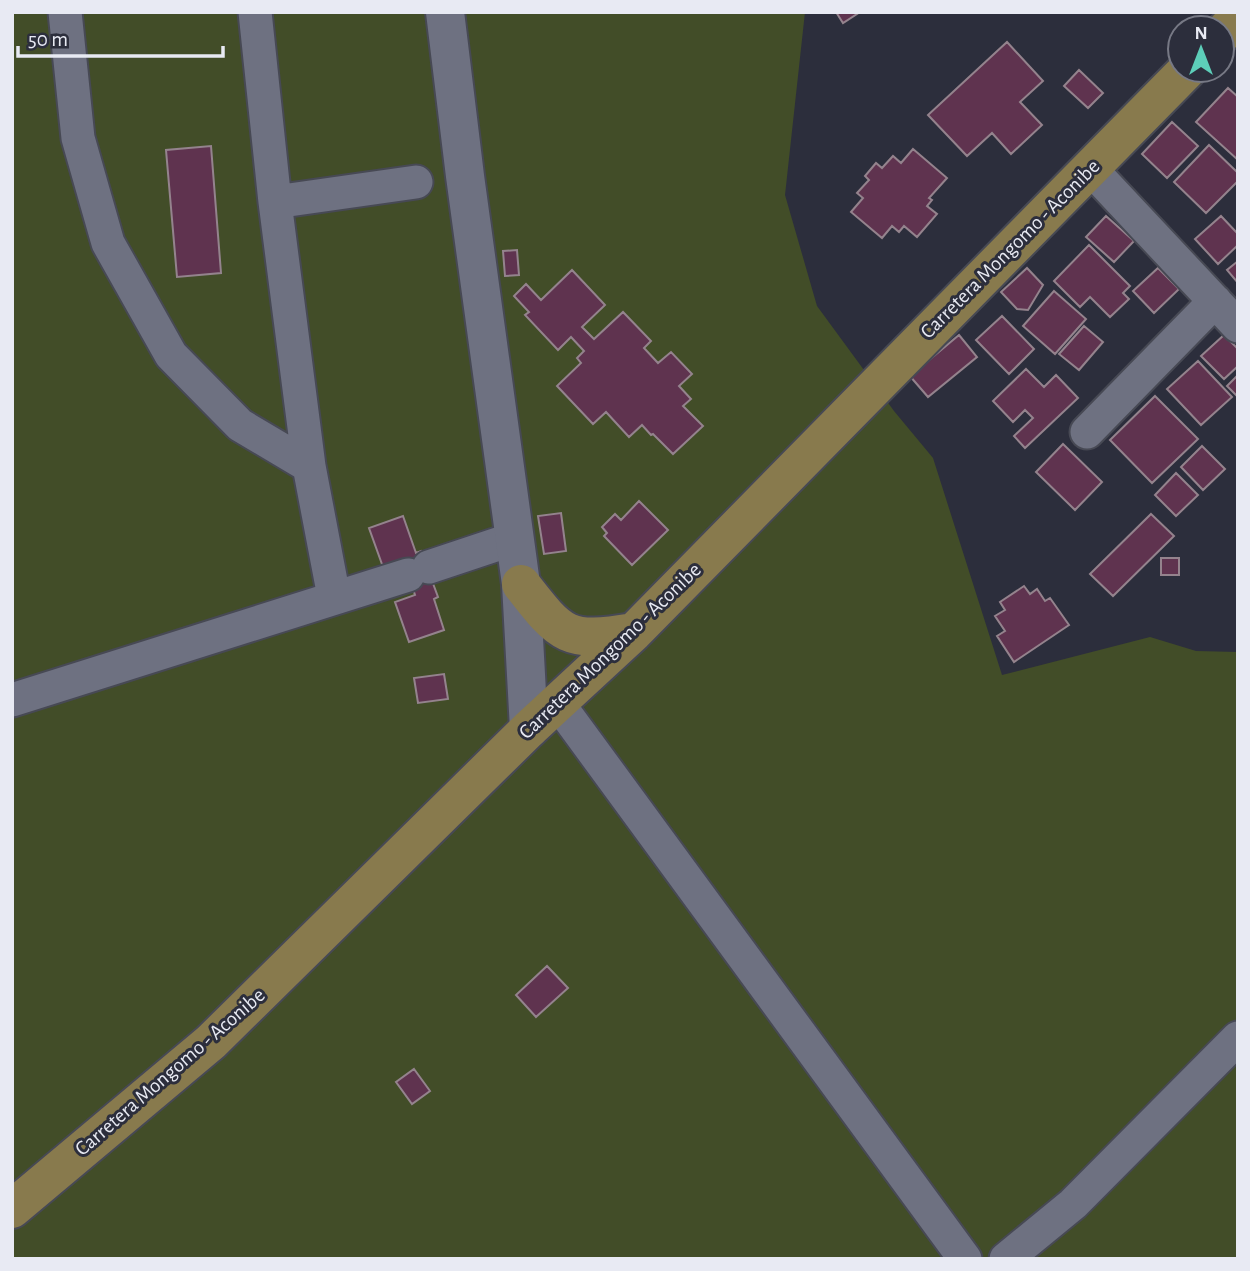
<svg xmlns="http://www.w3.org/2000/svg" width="1250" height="1271" viewBox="0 0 1250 1271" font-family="'Alegreya Sans',sans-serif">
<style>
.green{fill:#424d28}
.building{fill:#5f334f;stroke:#94838d;stroke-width:2}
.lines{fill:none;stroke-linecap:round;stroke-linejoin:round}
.street-casing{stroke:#474954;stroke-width:37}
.secondary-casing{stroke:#474954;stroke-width:42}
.primary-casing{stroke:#474954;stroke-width:42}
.street{stroke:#6e7181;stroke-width:33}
.secondary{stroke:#6e7181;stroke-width:38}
.primary{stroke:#887a4d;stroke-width:38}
.labels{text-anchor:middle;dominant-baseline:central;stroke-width:6;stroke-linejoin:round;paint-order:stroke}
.street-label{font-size:21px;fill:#e8eaf3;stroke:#2c2e3c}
</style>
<rect width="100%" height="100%" fill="#2c2e3c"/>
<path class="green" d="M 12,12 L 805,12 L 785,195 L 817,306 L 894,411 L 933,458 L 1002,675 L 1150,637 L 1196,651 L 1238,652 L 1238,1259 L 12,1259 Z"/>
<path class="building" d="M 836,12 L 860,12 L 843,23 Z
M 1007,42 L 1043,81 L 1020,102 L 1042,125 L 1011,154 L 992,133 L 967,156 L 928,115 Z
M 1079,70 L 1103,93 L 1088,108 L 1064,86 Z
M 1228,88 L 1238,97 L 1238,160 L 1196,122 Z
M 1172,122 L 1198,146 L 1167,178 L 1142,154 Z
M 1209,145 L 1238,173 L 1238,181 L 1206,213 L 1174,182 Z
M 211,146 L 221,273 L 177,277 L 166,150 Z
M 913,149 L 947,178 L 929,198 L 932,200 L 927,206 L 937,214 L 917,237 L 904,226 L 899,232 L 892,226 L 882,238 L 851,212 L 863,198 L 857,193 L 869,180 L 865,176 L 876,163 L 882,168 L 893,156 L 901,163 Z
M 1106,216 L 1134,241 L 1114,262 L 1086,237 Z
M 1221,216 L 1238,234 L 1238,245 L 1218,264 L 1195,239 Z
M 1089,245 L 1130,286 L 1123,293 L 1129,299 L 1110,317 L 1090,297 L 1080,307 L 1054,281 Z
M 517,250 L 519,275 L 505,276 L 503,251 Z
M 1238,261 L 1238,283 L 1227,270 Z
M 1027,268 L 1043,285 L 1028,310 L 1017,309 L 1001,292 Z
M 1158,268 L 1179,289 L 1154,313 L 1133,291 Z
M 572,270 L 605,305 L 582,327 L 594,339 L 623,312 L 651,341 L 644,348 L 658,363 L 671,352 L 692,374 L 679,386 L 691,399 L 683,406 L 703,426 L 673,454 L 653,434 L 651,435 L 642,425 L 629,437 L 606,412 L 593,424 L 557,386 L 581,363 L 577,358 L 584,351 L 571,337 L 558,350 L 525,315 L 529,312 L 514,296 L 526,284 L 541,300 Z
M 1054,291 L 1086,319 L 1055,354 L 1023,326 Z
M 1002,316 L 1034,349 L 1009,374 L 976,340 Z
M 1084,326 L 1103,342 L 1079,370 L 1059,354 Z
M 959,335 L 977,357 L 928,397 L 903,368 L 922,352 L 929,360 Z
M 1224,335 L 1238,349 L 1238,366 L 1224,379 L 1201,356 Z
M 1198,361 L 1232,397 L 1201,425 L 1167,389 Z
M 1026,369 L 1044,387 L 1056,375 L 1078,398 L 1025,448 L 1014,436 L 1033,418 L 1025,410 L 1013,422 L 993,401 Z
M 1238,375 L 1238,397 L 1227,386 Z
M 1155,396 L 1198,439 L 1152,483 L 1110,440 Z
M 1063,444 L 1102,482 L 1075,510 L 1036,472 Z
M 1202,446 L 1225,469 L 1203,490 L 1181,467 Z
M 1176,473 L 1198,495 L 1176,516 L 1155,495 Z
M 639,501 L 668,530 L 632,565 L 604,536 L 607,533 L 602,527 L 615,514 L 621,520 Z
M 561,513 L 566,551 L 544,554 L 538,516 Z
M 1151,514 L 1174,536 L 1113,596 L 1090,574 Z
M 403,516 L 416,553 L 421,551 L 438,597 L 434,599 L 444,630 L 409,642 L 395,602 L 415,595 L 403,560 L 383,567 L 369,528 Z
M 1161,558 L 1179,558 L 1179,575 L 1161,575 Z
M 1024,586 L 1030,594 L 1037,589 L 1045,601 L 1050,598 L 1069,625 L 1014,662 L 997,636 L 1005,631 L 995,616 L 1005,610 L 1000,602 Z
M 444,674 L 448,699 L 418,703 L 414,678 Z
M 547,966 L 568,988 L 536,1017 L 516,995 Z
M 414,1069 L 430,1091 L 412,1104 L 396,1082 Z"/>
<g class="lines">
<defs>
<path id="street" d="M 65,12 L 78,138 L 108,243 L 171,355 L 240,425 L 309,466
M 255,12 L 275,202 L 309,466 L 334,597
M 1090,168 L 1238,326
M 275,202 L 416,182
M 1087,432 L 1215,301
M 429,567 L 516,538
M 12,700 L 408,575
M 557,702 L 965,1259
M 1006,1259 L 1073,1204 L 1238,1038"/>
<path id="secondary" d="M 445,12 L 465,176 L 521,584 L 529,729"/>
<path id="primary" d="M 1222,34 L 1238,18
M 521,584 C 562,637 567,643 634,632
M 12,1209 L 211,1042 L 529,729 L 634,632 L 1187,70"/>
</defs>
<use href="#street" class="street-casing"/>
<use href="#secondary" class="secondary-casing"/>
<use href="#primary" class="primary-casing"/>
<use href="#street" class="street"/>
<use href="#secondary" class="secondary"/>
<use href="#primary" class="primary"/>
</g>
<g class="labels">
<g class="street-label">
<text transform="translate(1010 249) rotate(-45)">Carretera Mongomo - Aconibe</text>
<text transform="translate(610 651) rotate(-44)">Carretera Mongomo - Aconibe</text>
<text transform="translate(170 1072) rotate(-41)">Carretera Mongomo - Aconibe</text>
</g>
</g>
<rect width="1250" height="1271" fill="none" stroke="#e8eaf3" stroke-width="28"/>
<g transform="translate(1201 49)"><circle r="33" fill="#2c2e3c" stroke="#777985" stroke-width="2"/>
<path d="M0-5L12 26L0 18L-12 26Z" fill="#5dceb9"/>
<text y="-10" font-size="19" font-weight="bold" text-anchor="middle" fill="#e8eaf3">N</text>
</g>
<path d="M18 46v10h205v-10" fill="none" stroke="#e8eaf3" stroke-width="3.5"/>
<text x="28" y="46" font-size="21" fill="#e8eaf3" stroke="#2c2e3c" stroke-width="5" paint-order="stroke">50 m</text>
</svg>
